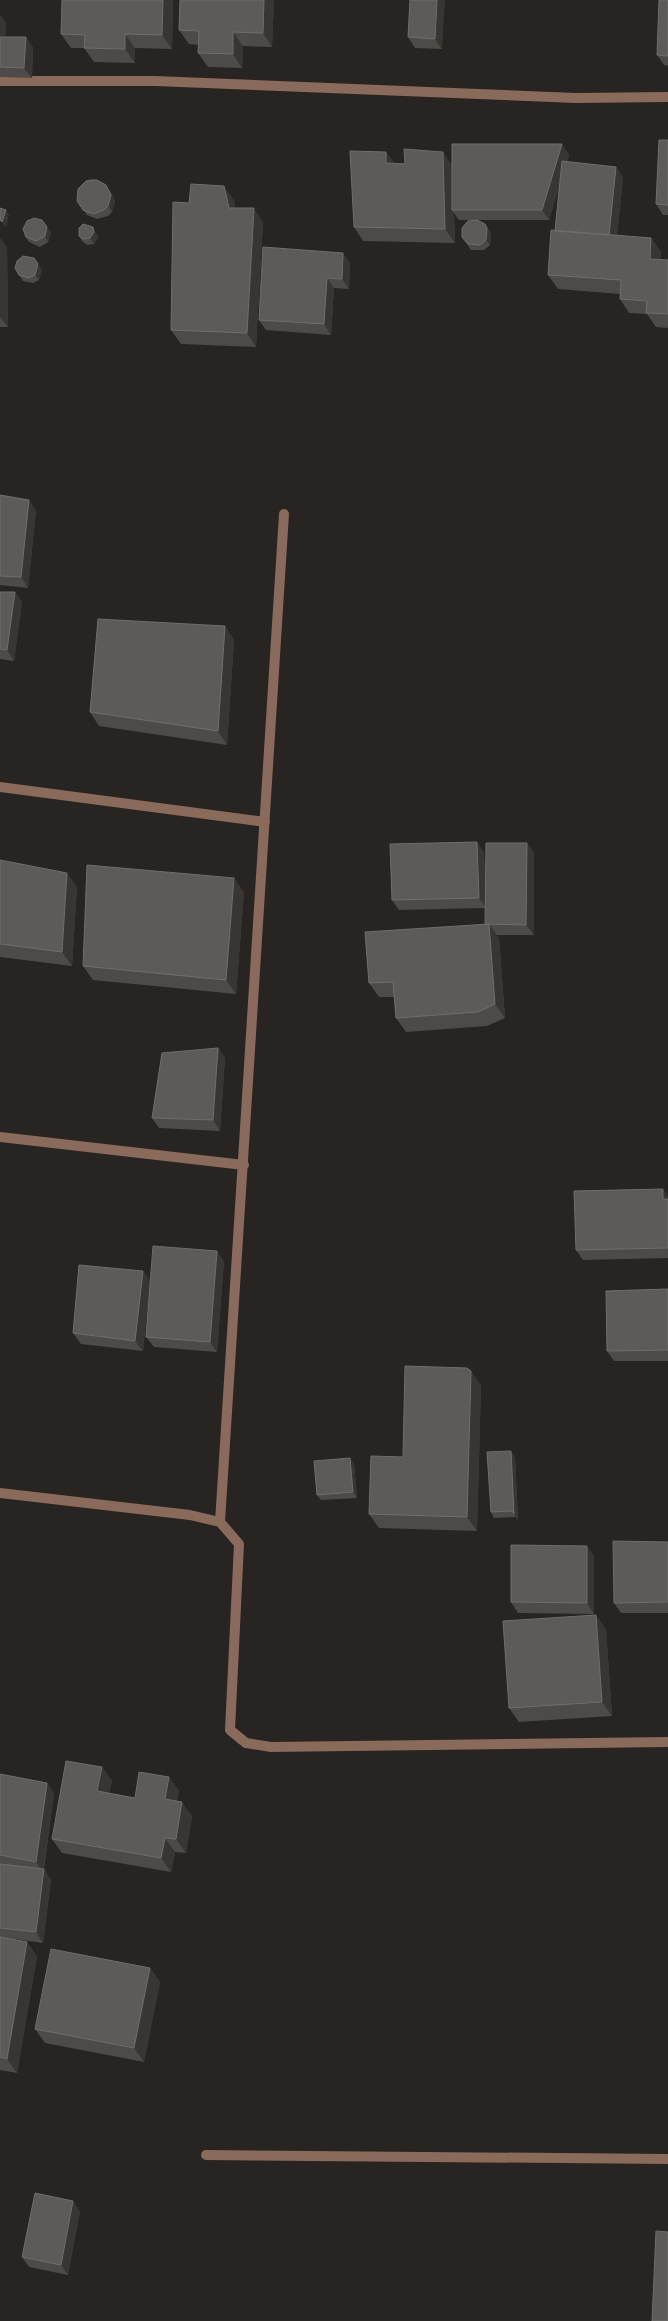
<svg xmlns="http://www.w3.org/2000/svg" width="668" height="2321" viewBox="0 0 668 2321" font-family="'PT Sans Narrow',sans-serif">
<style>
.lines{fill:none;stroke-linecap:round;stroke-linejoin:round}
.minor{stroke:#896a5b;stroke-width:10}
.wall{fill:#4e4a48}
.shaded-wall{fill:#383532}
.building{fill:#5d5a58;stroke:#706d6b}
</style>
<rect width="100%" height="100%" fill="#272421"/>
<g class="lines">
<path class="minor" d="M 0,81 L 155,81 L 576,98 L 668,97
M 0,787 L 265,822
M 0,1137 L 244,1165
M 0,1493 L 190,1515 L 220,1522 L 239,1544 L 230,1730 L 246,1743 L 271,1747 L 668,1742
M 220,1522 L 284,514
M 206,2155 L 668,2159"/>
</g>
<path class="wall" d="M 173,0 L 172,49 L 135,48 L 135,63 L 94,62 L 84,48 L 71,48 L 61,34 Z
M 180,0 L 274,0 L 272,47 L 243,46 L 242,68 L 208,67 L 198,53 L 199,45 L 189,44 L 179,30 Z
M 410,0 L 442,49 L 415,48 L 408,37 Z
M 668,0 L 668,66 L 664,65 L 657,55 Z
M 0,15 L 6,23 L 5,37 L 26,37 L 33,48 L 32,78 L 0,77 Z
M 668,140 L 668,215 L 663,215 L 656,204 Z
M 386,152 L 394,163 L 452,164 L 569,154 L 567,162 L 616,167 L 623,178 L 617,235 L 651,238 L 661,252 L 660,260 L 668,260 L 668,328 L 656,327 L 647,314 L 629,313 L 620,299 L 620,294 L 558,289 L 548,275 L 555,231 L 559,187 L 549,220 L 478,220 L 489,230 L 491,234 L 490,245 L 484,250 L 471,250 L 462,237 L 472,220 L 459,220 L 454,213 L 455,243 L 363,241 L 354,227 Z
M 110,191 L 115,201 L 112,212 L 108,216 L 97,219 L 87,215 L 77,201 Z
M 234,200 L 235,208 L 263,222 L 256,347 L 181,344 L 171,330 L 189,203 Z
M 51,232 L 48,242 L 40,247 L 29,242 L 26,237 Z
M 96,233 L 98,238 L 94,244 L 87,245 L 82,241 L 79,236 Z
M 0,238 L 7,247 L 8,327 L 0,327 Z
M 350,263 L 349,289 L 334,288 L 331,335 L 266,330 L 259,320 Z
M 42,270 L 39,280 L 33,283 L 23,281 L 19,275 Z
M 0,495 L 29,500 L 36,511 L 28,588 L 0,585 Z
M 0,592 L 15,592 L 22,602 L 14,661 L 0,659 Z
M 225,626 L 234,640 L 227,745 L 99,726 L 90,712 Z
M 527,843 L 534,853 L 534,935 L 496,935 L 499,938 L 505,1018 L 487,1026 L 406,1032 L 396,1018 L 394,997 L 379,997 L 369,983 L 485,924 L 485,908 L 399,910 L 392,900 L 484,852 L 485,886 Z
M 0,860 L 77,887 L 72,966 L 0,957 Z
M 244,892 L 236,994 L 93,980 L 83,966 Z
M 218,1048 L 225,1058 L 220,1131 L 159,1128 L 152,1118 Z
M 663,1189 L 668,1197 L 668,1258 L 583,1260 L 576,1250 Z
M 224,1261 L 217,1352 L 154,1347 L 146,1337 Z
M 143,1271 L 150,1281 L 143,1351 L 81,1344 L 73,1333 Z
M 668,1289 L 668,1361 L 614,1361 L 607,1351 Z
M 481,1385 L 477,1531 L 379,1528 L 369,1514 Z
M 515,1457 L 518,1520 L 516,1517 L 494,1518 L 491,1512 Z
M 350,1458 L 354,1464 L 357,1498 L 321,1500 L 317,1495 Z
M 668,1542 L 668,1613 L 621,1613 L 614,1603 Z
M 594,1556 L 594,1614 L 518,1613 L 511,1602 Z
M 606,1629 L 612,1716 L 519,1722 L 509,1708 Z
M 102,1767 L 112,1781 L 109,1793 L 135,1798 L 169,1777 L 179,1791 L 177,1801 L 192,1816 L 186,1853 L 175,1852 L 171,1872 L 62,1853 L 52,1839 Z
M 0,1774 L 47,1783 L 54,1793 L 44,1869 L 51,1880 L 43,1943 L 0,1937 Z
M 0,1937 L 37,1956 L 17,2073 L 0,2070 Z
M 150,1968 L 160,1982 L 144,2062 L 45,2043 L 35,2029 Z
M 80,2211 L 68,2275 L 29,2267 L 22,2257 Z"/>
<path class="shaded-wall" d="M 163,0 L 173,0 L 172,49 L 162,35 Z
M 264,0 L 274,0 L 272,47 L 263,33 Z
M 437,0 L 445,0 L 442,49 L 435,39 Z
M 0,15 L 6,23 L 5,47 L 0,40 Z
M 233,32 L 243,46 L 242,68 L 233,54 Z
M 125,34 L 135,48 L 135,63 L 125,49 Z
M 26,37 L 33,48 L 32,78 L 24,68 Z
M 562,144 L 569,154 L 549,220 L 542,210 Z
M 386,152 L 396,166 L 386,163 Z
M 443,152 L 452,165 L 452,210 L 454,213 L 455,243 L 445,229 Z
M 616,167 L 623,178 L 616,248 L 609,238 Z
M 106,185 L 110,191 L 115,201 L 112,212 L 108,206 Z
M 224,186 L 234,200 L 238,222 L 229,208 Z
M 254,208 L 263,222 L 256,347 L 247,333 Z
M 6,210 L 9,215 L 6,228 L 2,222 Z
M 485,224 L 491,234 L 490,245 L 486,240 Z
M 47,227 L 51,232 L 48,242 L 45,236 Z
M 93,227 L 96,233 L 98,238 L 94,244 L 90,238 Z
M 0,238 L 7,247 L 8,327 L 0,317 Z
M 651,238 L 661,252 L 660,273 L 650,259 Z
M 343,253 L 350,263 L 349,289 L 342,279 Z
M 34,258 L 42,270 L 39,280 L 35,275 Z
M 327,278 L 334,288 L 331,335 L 324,324 Z
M 29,500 L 36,511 L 28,588 L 21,577 Z
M 15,592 L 22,602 L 14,661 L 7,650 Z
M 225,626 L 234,640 L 227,745 L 218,731 Z
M 477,842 L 484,852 L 486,908 L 479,898 Z
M 527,843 L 534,853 L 534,935 L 526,925 Z
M 67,873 L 77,887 L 72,966 L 62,952 Z
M 234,878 L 244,892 L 236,994 L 226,980 Z
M 489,924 L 499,938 L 505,1018 L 495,1004 Z
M 218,1048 L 225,1058 L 220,1131 L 213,1120 Z
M 663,1189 L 668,1197 L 668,1206 L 663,1199 Z
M 217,1251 L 224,1261 L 217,1352 L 210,1342 Z
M 143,1271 L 150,1281 L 143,1351 L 135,1341 Z
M 471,1371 L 481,1385 L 477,1531 L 467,1517 Z
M 511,1451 L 515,1457 L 518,1520 L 514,1514 Z
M 350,1458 L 354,1464 L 357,1498 L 353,1492 Z
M 587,1546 L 594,1556 L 594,1614 L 587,1603 Z
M 596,1615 L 606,1629 L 612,1716 L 602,1702 Z
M 102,1767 L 112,1781 L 107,1805 L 97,1791 Z
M 169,1777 L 179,1791 L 174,1813 L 165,1799 Z
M 47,1783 L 54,1793 L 43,1872 L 36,1862 Z
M 182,1802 L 192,1816 L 186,1853 L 176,1839 Z
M 165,1838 L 175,1852 L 171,1872 L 161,1858 Z
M 44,1869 L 51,1880 L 43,1943 L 36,1932 Z
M 27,1942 L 37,1956 L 17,2073 L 7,2059 Z
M 150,1968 L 160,1982 L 144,2062 L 134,2048 Z
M 73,2201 L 80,2211 L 68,2275 L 61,2265 Z"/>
<path class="building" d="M 62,0 L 163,0 L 162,35 L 125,34 L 125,49 L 84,48 L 85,35 L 61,34 Z
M 180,0 L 264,0 L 263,33 L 233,32 L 233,54 L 198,53 L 199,31 L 179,30 Z
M 410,0 L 437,0 L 435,39 L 408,37 Z
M 659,0 L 668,0 L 668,56 L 657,55 Z
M 0,37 L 26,37 L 24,68 L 0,67 Z
M 659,140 L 668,140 L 668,205 L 656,204 Z
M 452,144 L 562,144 L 542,210 L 452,210 Z
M 404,149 L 443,152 L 445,229 L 354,227 L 350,151 L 386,152 L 386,163 L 405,164 Z
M 562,161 L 616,167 L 609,235 L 555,231 Z
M 91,180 L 97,180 L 106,185 L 111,195 L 108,206 L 104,210 L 93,214 L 83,210 L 77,201 L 78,189 L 86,181 Z
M 191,184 L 224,186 L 229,208 L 254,208 L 247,333 L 171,330 L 173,202 L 189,203 Z
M 0,208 L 6,210 L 2,222 L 0,220 Z
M 34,218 L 42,220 L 47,227 L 45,236 L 36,241 L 26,237 L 23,229 L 27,221 Z
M 477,220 L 485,224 L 487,228 L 486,240 L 480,245 L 468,244 L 462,237 L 462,228 L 468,221 Z
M 83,224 L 93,227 L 94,232 L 90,238 L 83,239 L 79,236 L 79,228 Z
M 551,230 L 651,238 L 650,259 L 668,260 L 668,314 L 646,313 L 647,301 L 620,299 L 621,280 L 548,275 Z
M 263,247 L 343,253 L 342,279 L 327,278 L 324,324 L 259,320 Z
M 23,256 L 34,258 L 38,264 L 35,275 L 29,278 L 19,275 L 15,268 L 17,261 Z
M 0,495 L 29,500 L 21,577 L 0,576 Z
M 0,592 L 15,592 L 7,650 L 0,649 Z
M 98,619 L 225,626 L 218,731 L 90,712 Z
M 477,842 L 479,898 L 392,900 L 390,844 Z
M 486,843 L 527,843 L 526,925 L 485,924 Z
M 0,860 L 67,873 L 62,952 L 0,944 Z
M 87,865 L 234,878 L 226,980 L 83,966 Z
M 489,924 L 495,1004 L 478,1012 L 396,1018 L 393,982 L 369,983 L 365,932 Z
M 218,1048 L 213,1120 L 152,1118 L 162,1053 Z
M 663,1189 L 663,1199 L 668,1199 L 668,1248 L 576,1250 L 574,1191 Z
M 153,1246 L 217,1251 L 210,1342 L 146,1337 Z
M 79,1265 L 143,1271 L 135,1341 L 73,1333 Z
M 668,1289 L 668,1350 L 607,1351 L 606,1291 Z
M 405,1366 L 467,1368 L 471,1371 L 467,1517 L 369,1514 L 371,1456 L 403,1457 Z
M 511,1451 L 514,1514 L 512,1511 L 491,1512 L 487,1452 Z
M 350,1458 L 353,1492 L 317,1495 L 314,1461 Z
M 613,1541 L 668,1542 L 668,1602 L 614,1603 Z
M 511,1545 L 587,1546 L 587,1603 L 511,1602 Z
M 596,1615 L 602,1702 L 509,1708 L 503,1621 Z
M 66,1761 L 102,1767 L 97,1791 L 135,1798 L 139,1772 L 169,1777 L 165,1799 L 182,1802 L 176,1839 L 165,1838 L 161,1858 L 52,1839 Z
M 0,1774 L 47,1783 L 36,1862 L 0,1855 Z
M 0,1864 L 44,1869 L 36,1932 L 0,1928 Z
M 0,1937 L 27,1942 L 7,2059 L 0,2057 Z
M 51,1949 L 150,1968 L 134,2048 L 35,2029 Z
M 35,2193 L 73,2201 L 61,2265 L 22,2257 Z
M 656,2231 L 668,2232 L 668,2321 L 652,2321 Z"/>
</svg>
